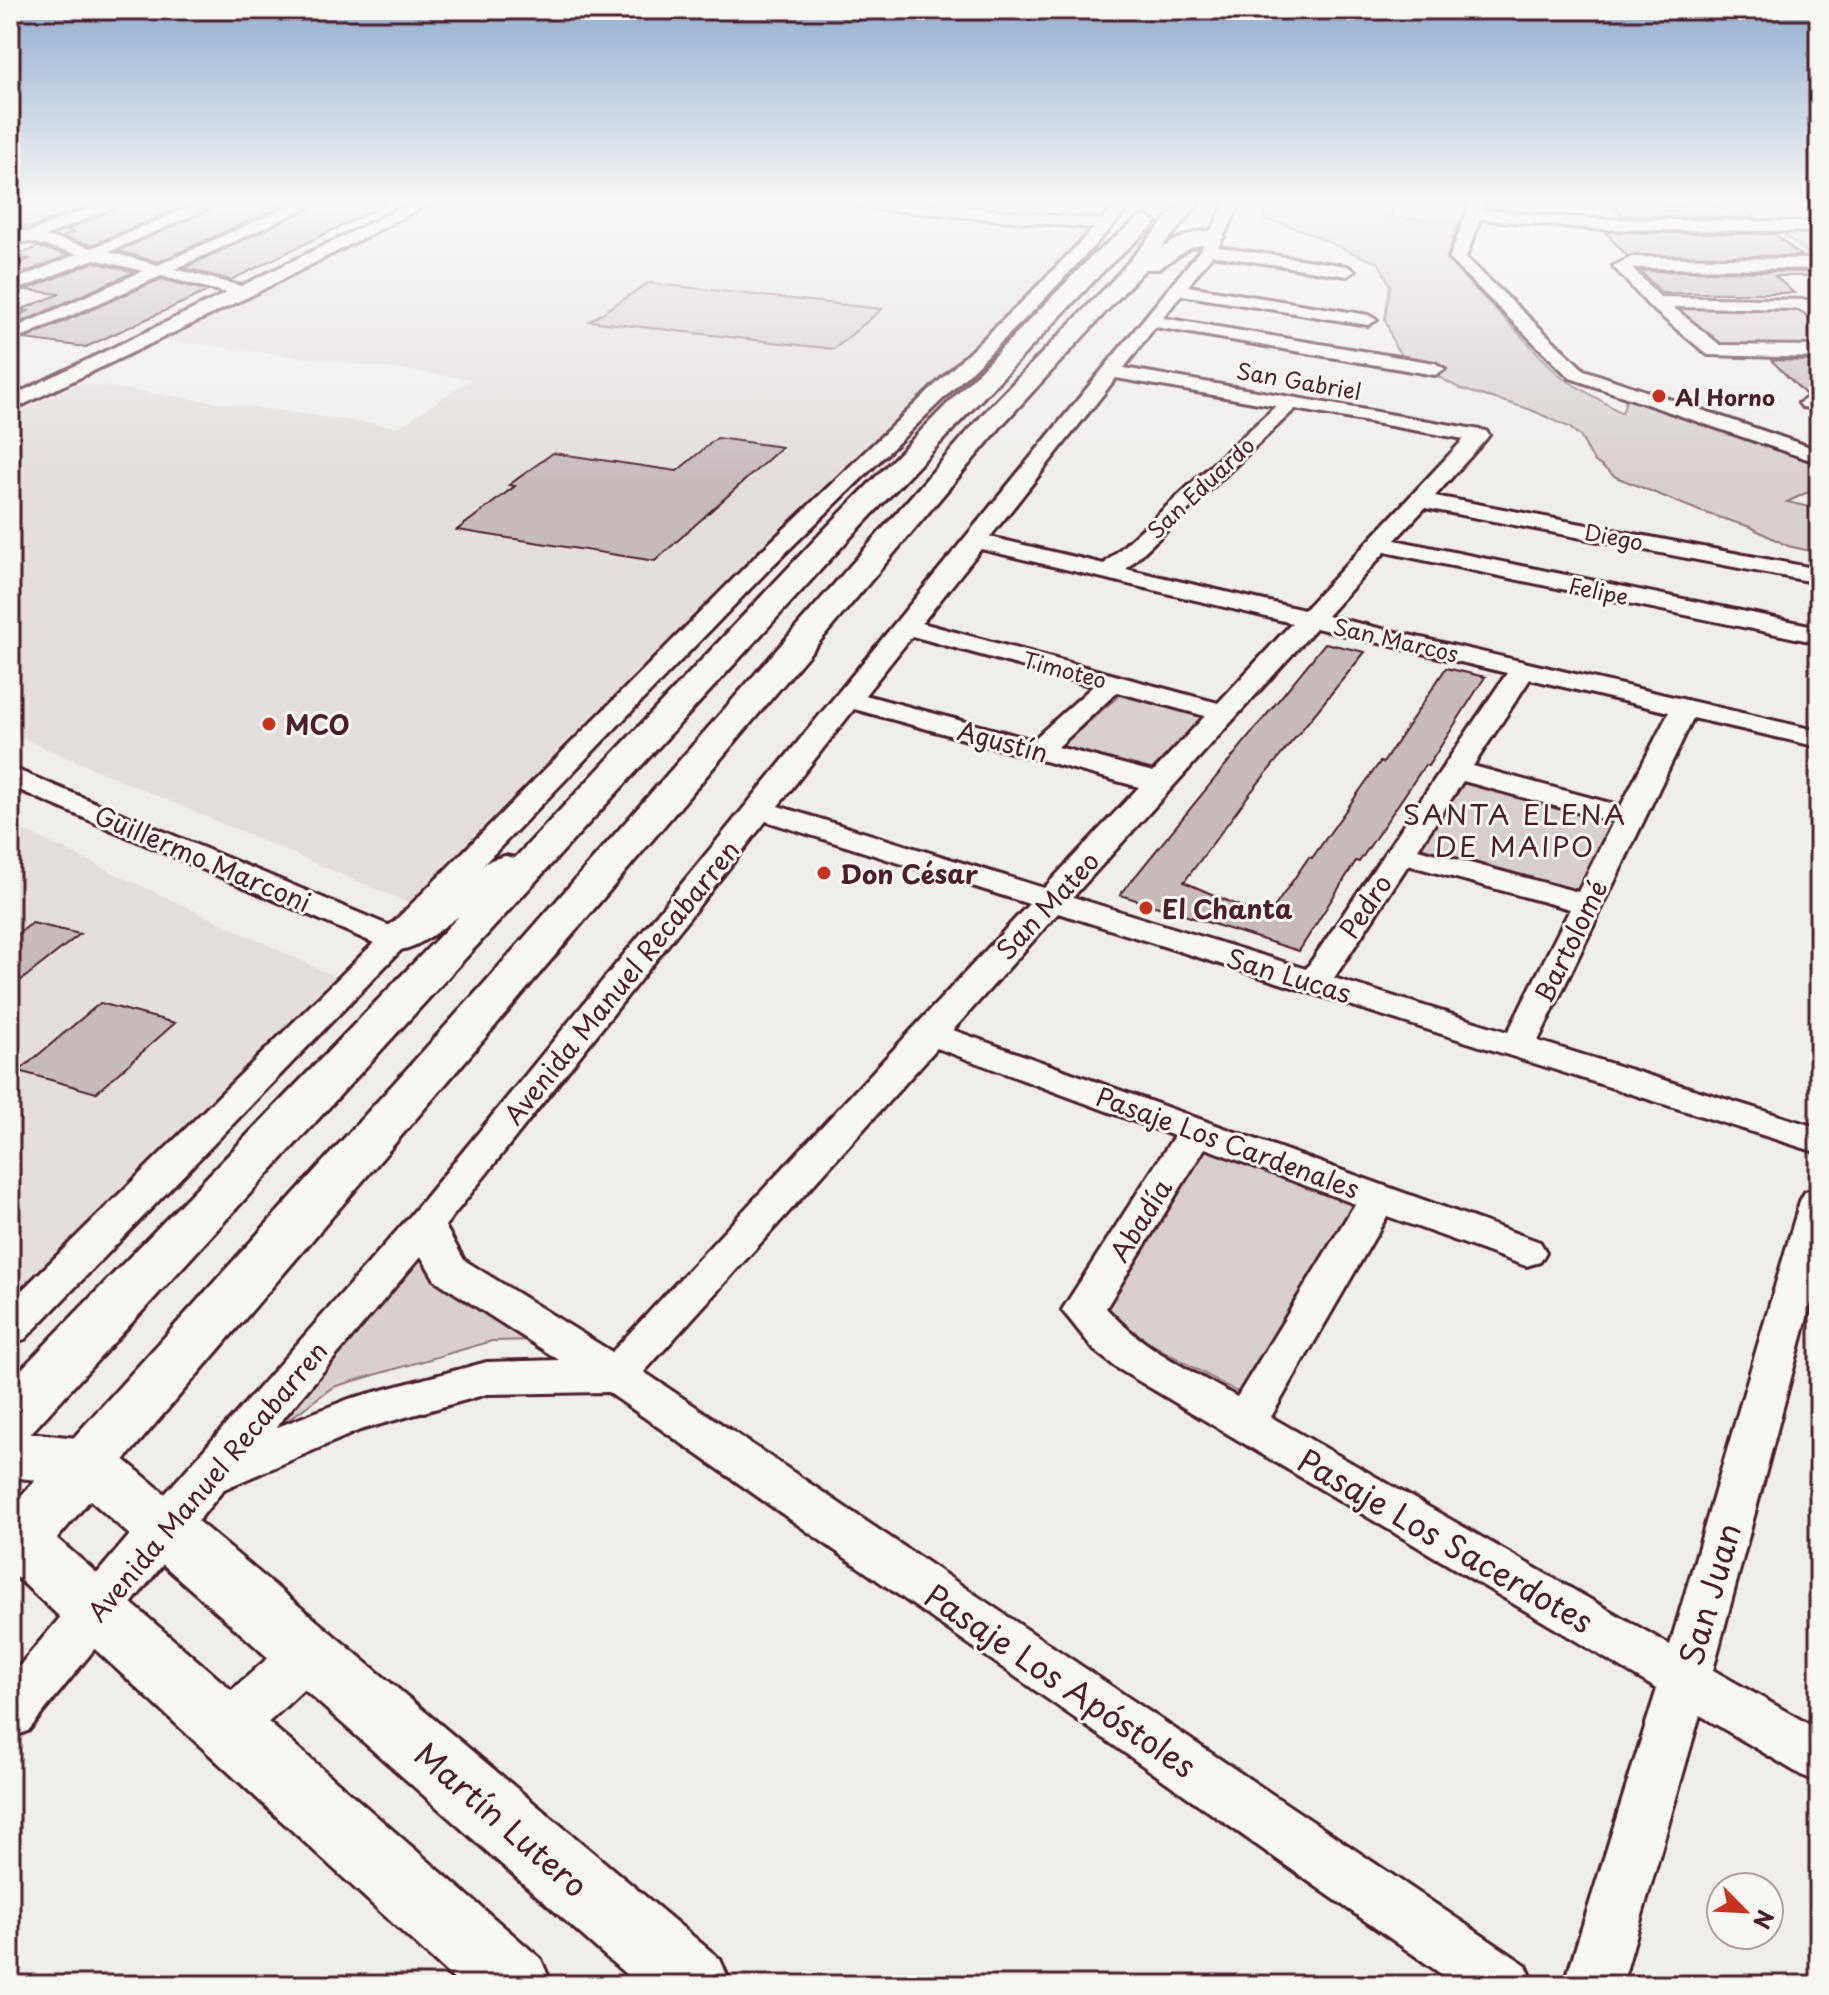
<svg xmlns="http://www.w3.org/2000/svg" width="1829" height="1995" viewBox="0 0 1829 1995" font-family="'Playpen Sans',sans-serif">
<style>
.built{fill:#e3dedc}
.green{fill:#d7cfce;stroke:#90777c;stroke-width:2}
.building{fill:#c6babb;stroke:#4a1f2b;stroke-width:2}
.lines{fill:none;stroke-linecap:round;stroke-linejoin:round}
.street-casing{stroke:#4a1f2b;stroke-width:6}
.secondary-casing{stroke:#4a1f2b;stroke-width:6}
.primary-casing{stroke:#4a1f2b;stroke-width:6}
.street{fill:#f6f6f2;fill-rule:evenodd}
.secondary{fill:#f6f6f2;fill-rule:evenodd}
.primary{fill:#f6f6f2;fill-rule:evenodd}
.poi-dot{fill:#c8321e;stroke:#f6f6f2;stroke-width:3}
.labels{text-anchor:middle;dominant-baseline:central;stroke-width:6;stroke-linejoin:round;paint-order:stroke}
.far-street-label{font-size:22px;fill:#4a1f2b;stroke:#f6f6f2}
.far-poi-label{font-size:22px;font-weight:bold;fill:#4a1f2b;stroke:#f6f6f2;text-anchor:start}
.poi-label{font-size:26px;font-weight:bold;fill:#4a1f2b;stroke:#f6f6f2;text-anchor:start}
.street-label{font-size:26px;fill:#4a1f2b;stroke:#f6f6f2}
.neighbourhood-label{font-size:28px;letter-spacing:2px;fill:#4a1f2b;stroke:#f6f6f2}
.near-street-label{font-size:32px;fill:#4a1f2b;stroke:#f6f6f2}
</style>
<rect width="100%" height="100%" fill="#efedea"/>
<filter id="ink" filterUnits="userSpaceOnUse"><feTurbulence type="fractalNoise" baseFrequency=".0125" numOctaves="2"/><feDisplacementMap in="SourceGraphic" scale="16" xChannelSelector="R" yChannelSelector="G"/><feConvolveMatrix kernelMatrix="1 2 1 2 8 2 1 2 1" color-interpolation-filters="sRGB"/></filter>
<g filter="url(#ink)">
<path class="built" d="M 438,203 L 1117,203 L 411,904 L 10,733 L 10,417 L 79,383 L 398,427 L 471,379 L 167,340 Z
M 10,824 L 338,978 L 10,1308 Z"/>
<path class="green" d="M 1266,203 L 1394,203 L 1391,217 L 1458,222 L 1446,259 L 1561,377 L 1622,413 L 1627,397 L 1819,464 L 1819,487 L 1787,502 L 1819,509 L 1819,553 L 1788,546 L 1750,527 L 1702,512 L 1616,477 L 1594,461 L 1580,436 L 1569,427 L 1529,409 L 1461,389 L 1405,359 L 1395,347 L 1385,319 L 1390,285 L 1379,263 C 1342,252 1299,223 1264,220 Z
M 1776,228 L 1819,229 L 1819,262 Z
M 648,283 L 882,309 L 834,349 L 590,321 Z
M 1667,305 L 1798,307 L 1819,325 L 1819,349 L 1720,348 Z
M 1122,693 L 1206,716 L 1148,773 L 1061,746 Z
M 1458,773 L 1626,818 L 1582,899 L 1404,854 Z
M 1206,1145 L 1355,1201 L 1241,1394 L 1155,1346 L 1101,1308 Z
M 421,1248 L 545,1340 L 492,1341 L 333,1387 L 250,1448 Z"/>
<path class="building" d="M 10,203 L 92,203 L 33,227 L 10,224 Z
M 126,203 L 190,203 L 92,245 L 62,237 L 75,232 L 65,231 Z
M 223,203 L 288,203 L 158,262 L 118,251 Z
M 320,203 L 388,203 L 231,280 L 184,268 Z
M 1611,205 L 1741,206 L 1756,218 L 1623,216 Z
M 1605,232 L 1775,234 L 1801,256 L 1627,256 Z
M 38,247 L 68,255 L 27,272 L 11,268 L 29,259 L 13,257 Z
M 94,262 L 134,272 L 24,321 L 11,319 L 28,311 L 20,310 L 60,294 L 26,290 Z
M 1640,271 L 1819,272 L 1819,276 L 1775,276 L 1794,293 L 1662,293 Z
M 161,279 L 208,291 L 86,347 L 24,339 Z
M 1771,360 L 1816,361 L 1819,364 L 1819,394 L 1806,395 Z
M 717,438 L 782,447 L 655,561 L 457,530 L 515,486 L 509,485 L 553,453 L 677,471 Z
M 1325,643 L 1365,652 L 1251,792 L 1184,882 L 1267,918 L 1309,857 L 1312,858 L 1380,762 L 1383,763 L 1446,668 L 1485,677 L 1428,766 L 1425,765 L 1359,862 L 1356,861 L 1299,951 L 1120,895 Z
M 32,923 L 80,934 L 10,989 L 10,940 Z
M 100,1003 L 175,1023 L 96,1093 L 19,1071 Z"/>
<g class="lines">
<defs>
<path id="street" d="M 101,203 L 123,203 L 46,236 L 92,248 L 199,203 L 220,203 L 109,252 L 158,265 L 296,203 L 317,203 L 175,269 L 241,286 L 411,203 L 431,203 L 250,296 L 10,411 L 10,397 L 227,293 L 161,276 L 10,342 L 10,330 L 143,271 L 94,259 L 10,293 L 10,282 L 77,254 L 31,242 L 19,242 L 10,237 L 10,227 L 29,232 Z
M 858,203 L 921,203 L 1102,220 L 1118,203 L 1134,203 L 1034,310 L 773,565 L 25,1339 L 10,1344 L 10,1302 L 374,943 L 10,786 L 10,767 L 390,926 L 757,555 L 1022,302 L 1094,228 L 865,208 Z
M 1226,203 L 1241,203 L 1218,247 L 1347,266 L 1355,271 L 1347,276 L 1212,255 L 1188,286 L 1368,315 L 1377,320 L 1368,325 L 1181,295 L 1163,318 L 1435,363 L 1445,369 L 1435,375 L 1155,327 L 1124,368 L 1486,431 L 1489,435 L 1486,439 L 1435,496 L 1808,567 L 1819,573 L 1816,579 L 1808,581 L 1425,508 L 1395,540 L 1819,627 L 1819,643 L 1385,552 L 1327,616 L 1819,731 L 1819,747 L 1693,718 L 1538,1041 L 1819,1128 L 1819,1153 L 1058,913 L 953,1030 L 1540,1242 L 1546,1252 L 1540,1262 L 1526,1266 L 1387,1216 L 1271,1417 L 1670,1645 L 1800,1201 L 1805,1192 L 1819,1188 L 1819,1273 L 1713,1670 L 1819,1730 L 1819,1782 L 1801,1775 L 1700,1715 L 1622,1985 L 1564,1985 L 1657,1689 L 1117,1368 L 1095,1351 L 1062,1310 L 1174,1136 L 937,1048 L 644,1372 L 1526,1965 L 1535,1985 L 1457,1985 L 608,1392 L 487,1394 L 360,1430 L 224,1489 L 28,1731 L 10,1738 L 10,1677 L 149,1512 L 411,1215 L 1201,249 ZM 1116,378 L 1276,406 L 1104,564 L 990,537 ZM 1295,409 L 1464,439 L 1304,610 L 1126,569 ZM 981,549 L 1292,623 L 1218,703 L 922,623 ZM 1316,628 L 1507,673 L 1306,969 L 1073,897 ZM 912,636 L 1093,686 L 1033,740 L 865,695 ZM 1530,679 L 1669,712 L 1621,806 L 1473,766 ZM 1117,692 L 1205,716 L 1153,772 L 1058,747 ZM 854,709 L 1139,787 L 1044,888 L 778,806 ZM 1463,781 L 1613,822 L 1578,892 L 1418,849 ZM 766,821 L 1029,904 L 612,1352 L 464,1260 L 445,1226 ZM 1408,865 L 1570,909 L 1508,1032 L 1334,978 ZM 1205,1148 L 1355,1204 L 1237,1397 C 1191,1371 1142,1348 1106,1308 ZM 421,1256 L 435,1280 L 559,1360 L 487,1362 L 349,1399 L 275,1428 Z
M 1470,203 L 1485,203 L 1483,210 L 1594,219 L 1819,222 L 1819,232 L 1594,229 L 1480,219 L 1466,258 L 1584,370 L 1819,450 L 1819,463 L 1570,378 L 1449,259 Z
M 1632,257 L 1819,259 L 1819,269 L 1632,268 L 1660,297 L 1809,300 L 1819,308 L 1819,322 L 1799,309 L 1673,307 L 1720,345 L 1819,346 L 1819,358 L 1708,355 L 1649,306 L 1613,266 Z
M 1809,397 L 1819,397 L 1819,409 L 1802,407 L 1799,403 Z
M 310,1630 L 328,1637 L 335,1652 L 328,1667 L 245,1744 L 227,1750 L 209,1744 L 201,1727 L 209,1710 L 292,1637 Z"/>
<path id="secondary" d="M 10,1431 L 87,1439 L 108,1446 L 720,1959 L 731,1985 L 638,1985 L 72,1484 L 10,1477 Z
M 10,1509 L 31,1516 L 541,1959 L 552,1985 L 460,1985 L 10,1571 Z"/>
<path id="primary" d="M 1180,203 L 1200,203 L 1161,248 C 1178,238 1201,227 1221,232 L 1224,236 L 1221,240 L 1192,247 L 1158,269 L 1145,269 L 1003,424 L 513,1005 L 32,1568 L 10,1575 L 10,1508 L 481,987 L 985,412 L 1111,282 Z
M 1146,216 L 1156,222 L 1153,226 L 1108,266 L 846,542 L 30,1434 L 10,1440 L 10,1381 L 459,916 C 434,933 411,957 380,949 L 374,940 L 380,931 L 491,860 L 505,856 L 515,858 L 824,530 L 1092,256 L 1139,218 Z"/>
</defs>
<use href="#street" class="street-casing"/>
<use href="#secondary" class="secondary-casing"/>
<use href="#primary" class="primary-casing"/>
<use href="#street" class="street"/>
<use href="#secondary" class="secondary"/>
<use href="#primary" class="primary"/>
</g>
</g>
<linearGradient id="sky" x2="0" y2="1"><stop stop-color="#93aecd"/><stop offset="0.42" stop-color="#f8f7f6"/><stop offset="1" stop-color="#f8f7f6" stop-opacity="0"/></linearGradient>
<rect width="1829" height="483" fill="url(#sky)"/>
<g class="poi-dot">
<circle cx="1659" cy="396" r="8"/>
<circle cx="269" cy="724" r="8"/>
<circle cx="824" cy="873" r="8"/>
<circle cx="1146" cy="908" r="8"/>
</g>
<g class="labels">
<g class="far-street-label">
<text transform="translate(1299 380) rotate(10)">San Gabriel</text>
<text transform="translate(1200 487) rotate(-43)">San Eduardo</text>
<text transform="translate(1614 536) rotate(11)">Diego</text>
<text transform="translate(1599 590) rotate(12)">Felipe</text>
<text transform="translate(1396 639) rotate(13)">San Marcos</text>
<text transform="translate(1065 669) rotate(15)">Timoteo</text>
</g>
<g class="far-poi-label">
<text x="1675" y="396">Al Horno</text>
</g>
<g class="poi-label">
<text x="285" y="724">MCO</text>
<text x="840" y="873">Don César</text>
<text x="1162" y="908">El Chanta</text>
</g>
<g class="street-label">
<text transform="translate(1003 741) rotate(15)">Agustín</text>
<text transform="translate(203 858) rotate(23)">Guillermo Marconi</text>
<text transform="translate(1047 905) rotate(-47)">San Mateo</text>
<text transform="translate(1365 906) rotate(-56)">Pedro</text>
<text transform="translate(1570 941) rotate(-64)">Bartolomé</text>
<text transform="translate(1289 975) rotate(17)">San Lucas</text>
<text transform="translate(621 982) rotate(-51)">Avenida Manuel Recabarren</text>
<text transform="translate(1228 1142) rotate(20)">Pasaje Los Cardenales</text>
<text transform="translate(1140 1220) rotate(-58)">Abadía</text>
<text transform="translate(207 1481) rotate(-50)">Avenida Manuel Recabarren</text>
</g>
<g class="neighbourhood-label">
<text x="1515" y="813">SANTA ELENA<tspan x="1515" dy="32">DE MAIPO</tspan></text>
</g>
<g class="near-street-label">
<text transform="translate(1446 1540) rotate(30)">Pasaje Los Sacerdotes</text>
<text transform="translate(1709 1594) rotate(-74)">San Juan</text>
<text transform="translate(1061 1680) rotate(34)">Pasaje Los Apóstoles</text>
<text transform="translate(502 1819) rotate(41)">Martín Lutero</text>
</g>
</g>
<rect width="1829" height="1995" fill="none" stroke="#f6f6f2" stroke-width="40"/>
<rect x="20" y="20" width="1789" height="1955" fill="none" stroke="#4a1f2b" stroke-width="3" filter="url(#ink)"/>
<g transform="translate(1745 1911) rotate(114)"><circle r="38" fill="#f6f6f2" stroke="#b1a0a2" stroke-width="2"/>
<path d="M0-6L14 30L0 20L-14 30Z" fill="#c8321e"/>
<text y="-12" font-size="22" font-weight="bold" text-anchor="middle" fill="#4a1f2b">N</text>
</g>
</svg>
